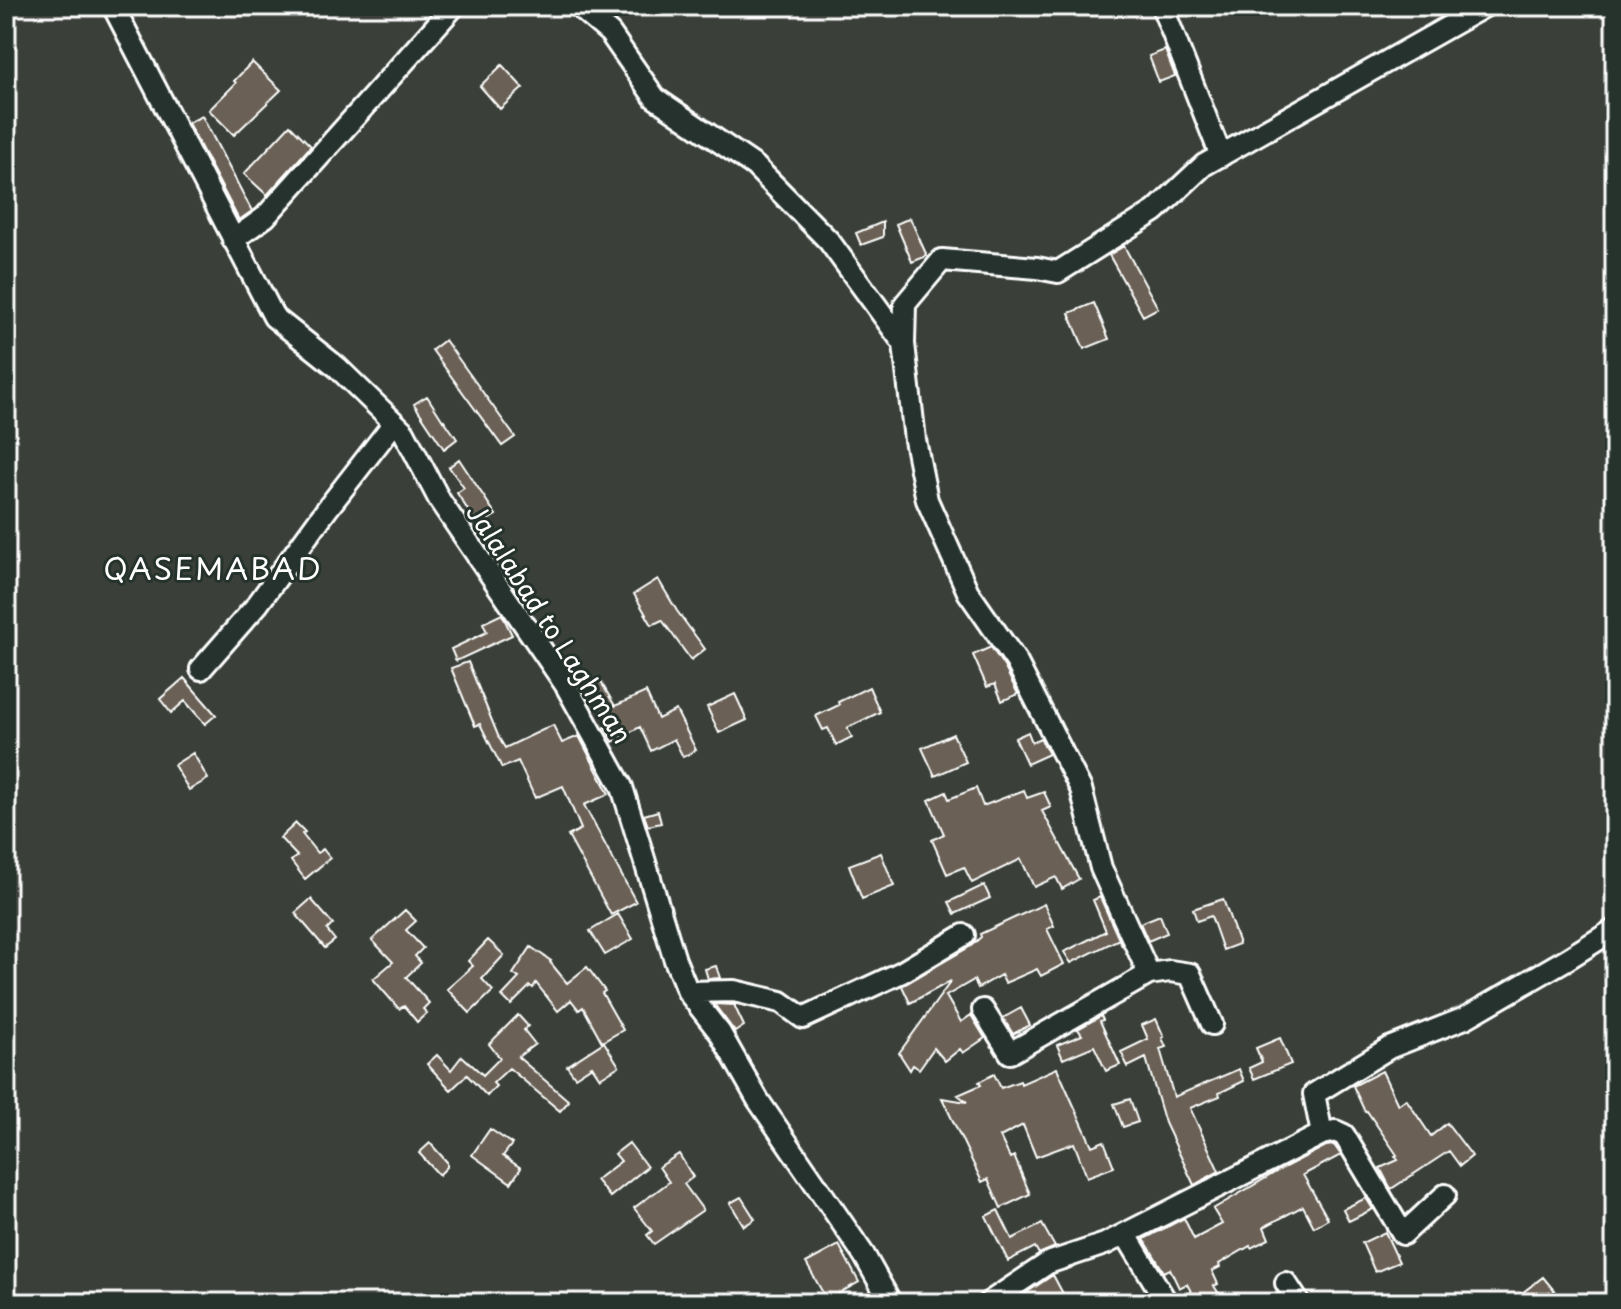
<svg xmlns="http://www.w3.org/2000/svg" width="1621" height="1309" viewBox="0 0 1621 1309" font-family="'Playpen Sans',sans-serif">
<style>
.building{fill:#6a6054;stroke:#fff;stroke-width:2}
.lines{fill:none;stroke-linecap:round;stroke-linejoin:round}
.minor-casing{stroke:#fff;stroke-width:26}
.minor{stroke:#26332d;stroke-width:20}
.labels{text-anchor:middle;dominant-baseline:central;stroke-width:6;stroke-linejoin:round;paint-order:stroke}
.street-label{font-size:26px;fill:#fff;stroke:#26332d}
.quarter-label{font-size:30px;letter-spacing:2px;fill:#fff;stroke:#26332d}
</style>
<rect width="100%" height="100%" fill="#3a4039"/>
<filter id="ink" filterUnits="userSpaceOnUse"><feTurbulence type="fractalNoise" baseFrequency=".0125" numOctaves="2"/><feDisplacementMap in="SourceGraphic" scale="16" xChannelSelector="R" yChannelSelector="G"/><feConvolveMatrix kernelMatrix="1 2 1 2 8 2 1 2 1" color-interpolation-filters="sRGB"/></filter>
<g filter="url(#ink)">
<path class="building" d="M 1165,50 L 1175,76 L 1159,82 L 1149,56 Z
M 252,62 L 281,90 L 234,135 L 209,110 L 236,83 L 234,81 Z
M 502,65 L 523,88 L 500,109 L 480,86 Z
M 202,116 L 252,211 L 239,220 L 188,123 Z
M 290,125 L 311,146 L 267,195 L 244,174 Z
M 910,218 L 927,256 L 912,262 L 896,224 Z
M 883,222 L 883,237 L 861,245 L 856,233 Z
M 1124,246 L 1158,308 L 1143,316 L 1109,255 Z
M 1094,303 L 1109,339 L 1084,349 L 1069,313 Z
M 445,340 L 515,437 L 502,446 L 432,350 Z
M 427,396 L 443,421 L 444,420 L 457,439 L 444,449 L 414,404 Z
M 459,459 L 496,515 L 478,526 L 457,493 L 464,488 L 449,467 Z
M 658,579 L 677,611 L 705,649 L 691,660 L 662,620 L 652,625 L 634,594 Z
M 502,614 L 512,635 L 456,661 L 451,649 L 487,632 L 483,623 Z
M 991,647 L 1005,668 L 1018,694 L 1002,701 L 995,684 L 987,687 L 973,655 Z
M 468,662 L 499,738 L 505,748 L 553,725 L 562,743 L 579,736 L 609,794 L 584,805 L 636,902 L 611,915 L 568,836 L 581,829 L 563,786 L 535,798 L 518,761 L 502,768 L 480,724 L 475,726 L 451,668 Z
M 598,677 L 615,706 L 646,692 L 658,719 L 676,710 L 696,750 L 683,757 L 674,739 L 651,751 L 640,727 L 613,742 L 605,727 L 610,724 L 587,684 Z
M 184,678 L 216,715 L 205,724 L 185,701 L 171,713 L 160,699 Z
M 869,687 L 880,712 L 847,728 L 852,737 L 836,745 L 828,728 L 823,730 L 816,716 L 839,705 L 838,702 Z
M 735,694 L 747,720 L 719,733 L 707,707 Z
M 1028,732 L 1032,742 L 1040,738 L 1049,754 L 1027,764 L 1015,738 Z
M 953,734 L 966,762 L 935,776 L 922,748 Z
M 193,753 L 208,779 L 189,790 L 174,765 Z
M 976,788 L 983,806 L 1024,790 L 1027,798 L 1044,792 L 1051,807 L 1042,811 L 1079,879 L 1062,889 L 1056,877 L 1034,887 L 1021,859 L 972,883 L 964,867 L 947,874 L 932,840 L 944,834 L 929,800 L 946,792 L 949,799 Z
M 658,811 L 661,823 L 648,826 L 644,815 Z
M 296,823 L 305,832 L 302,834 L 317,853 L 323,849 L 330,858 L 305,879 L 291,861 L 297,856 L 280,838 Z
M 881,853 L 894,886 L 862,899 L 849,865 Z
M 984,885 L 990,898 L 955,914 L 949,902 Z
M 1100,897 L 1122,946 L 1119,939 L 1071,963 L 1064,952 L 1106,931 L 1093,900 Z
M 311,899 L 333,924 L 327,930 L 335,940 L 325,948 L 295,913 Z
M 1223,899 L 1239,944 L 1223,950 L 1211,916 L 1197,921 L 1193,909 Z
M 1044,904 L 1054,926 L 1047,929 L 1064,964 L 1041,976 L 1037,969 L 1005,983 L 1001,975 L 978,988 L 974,980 L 946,996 L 961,1022 L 971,1015 L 985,1038 L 963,1053 L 960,1049 L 945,1061 L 934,1048 L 919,1069 L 913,1065 L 910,1070 L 899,1053 L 951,981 L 910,1003 L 902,986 L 971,946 L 981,937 L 980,934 Z
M 405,910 L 416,921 L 406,930 L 423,948 L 415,956 L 421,963 L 406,977 L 429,1003 L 423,1009 L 427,1013 L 417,1022 L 404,1006 L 399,1009 L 373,979 L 393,962 L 372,940 Z
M 618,914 L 633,939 L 605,955 L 590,931 Z
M 1160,915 L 1167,933 L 1148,941 L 1140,923 Z
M 488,940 L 504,955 L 482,979 L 493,991 L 470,1013 L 447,989 L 473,966 L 468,961 Z
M 531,947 L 551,961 L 550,962 L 567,983 L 587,967 L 605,991 L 602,993 L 623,1030 L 602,1042 L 583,1007 L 579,1010 L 571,1000 L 558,1011 L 536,983 L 533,988 L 530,986 L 511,1005 L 502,996 L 519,978 L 513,974 Z
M 716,966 L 720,978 L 708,979 L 705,969 Z
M 714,1004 L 735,1005 L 735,1007 L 744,1026 L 735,1032 Z
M 1021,1008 L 1030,1025 L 1013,1034 L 1003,1018 Z
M 518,1015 L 528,1026 L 524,1030 L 535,1044 L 518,1057 L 569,1101 L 560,1111 L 509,1068 L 493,1083 L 496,1086 L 487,1096 L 467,1075 L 451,1090 L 427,1064 L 437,1055 L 451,1070 L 462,1056 L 483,1075 L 500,1058 L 489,1044 Z
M 1101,1016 L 1103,1020 L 1100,1021 L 1120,1065 L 1106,1071 L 1094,1046 L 1063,1059 L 1057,1045 L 1082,1035 L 1078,1029 Z
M 1156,1019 L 1164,1037 L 1162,1038 L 1166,1047 L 1160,1049 L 1174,1097 L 1239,1069 L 1244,1081 L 1219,1093 L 1220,1096 L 1190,1108 L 1219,1171 L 1194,1185 L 1165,1123 L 1146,1058 L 1128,1067 L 1121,1052 L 1148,1039 L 1142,1025 Z
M 1280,1038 L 1291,1064 L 1254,1079 L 1249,1068 L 1262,1062 L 1256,1048 Z
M 604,1042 L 619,1066 L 600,1078 L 592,1066 L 575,1077 L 567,1066 Z
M 1057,1068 L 1092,1146 L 1104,1141 L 1114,1167 L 1087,1177 L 1074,1143 L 1036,1157 L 1023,1125 L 1000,1137 L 1010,1158 L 1014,1156 L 1030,1194 L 1001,1208 L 988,1179 L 982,1182 L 942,1098 L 967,1102 L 958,1095 L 981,1085 L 979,1082 L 994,1074 L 1001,1088 L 1020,1081 L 1021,1084 Z
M 1382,1071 L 1398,1105 L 1406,1099 L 1431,1136 L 1447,1123 L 1472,1156 L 1460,1166 L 1449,1151 L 1391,1189 L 1380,1168 L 1398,1160 L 1395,1156 L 1397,1155 L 1367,1111 L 1365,1112 L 1353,1086 Z
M 1130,1099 L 1138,1122 L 1123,1127 L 1114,1104 Z
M 490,1129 L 512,1144 L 503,1156 L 521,1168 L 511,1183 L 472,1155 Z
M 430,1143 L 447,1162 L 447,1167 L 439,1175 L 419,1153 Z
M 629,1143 L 647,1167 L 610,1197 L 596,1180 L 621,1161 L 615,1154 Z
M 1334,1145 L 1341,1155 L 1303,1175 L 1328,1219 L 1314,1227 L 1303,1206 L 1264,1227 L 1269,1239 L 1251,1248 L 1250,1246 L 1219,1264 L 1220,1267 L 1212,1271 L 1218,1284 L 1214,1286 L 1225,1303 L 1197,1303 L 1187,1284 L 1179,1288 L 1170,1269 L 1164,1272 L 1144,1239 L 1184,1218 L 1194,1239 L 1222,1224 L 1213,1209 L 1283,1168 L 1326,1146 Z
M 679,1154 L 693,1177 L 684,1184 L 703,1210 L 654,1244 L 647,1235 L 652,1231 L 634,1208 L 669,1182 L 659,1167 Z
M 741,1197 L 755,1219 L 744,1226 L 730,1203 Z
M 1366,1198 L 1373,1209 L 1349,1221 L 1343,1209 Z
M 998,1210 L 1012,1239 L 1042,1224 L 1055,1247 L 1039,1254 L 1035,1247 L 1008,1261 L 986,1216 Z
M 1385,1232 L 1399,1262 L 1375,1272 L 1362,1243 Z
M 839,1245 L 859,1282 L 827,1300 L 806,1263 Z
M 1053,1275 L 1068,1303 L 1015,1303 L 1014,1301 Z
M 1543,1277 L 1557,1294 L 1546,1303 L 1530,1303 L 1522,1293 Z"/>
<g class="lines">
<defs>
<path id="minor" d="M 113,6 L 274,317 L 337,367 L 404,432 L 440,501 L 565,684 L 622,787 L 675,960 L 688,992 L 720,1033 L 758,1100 L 864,1255 L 891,1303
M 578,6 L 610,33 L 655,98 L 755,166 L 829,241 L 904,344 L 905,304 L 942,260 L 1037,268 L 1058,272 L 1155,211 L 1204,165 L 1485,6
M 1162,6 L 1221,156
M 233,240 L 265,217 L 454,6
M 904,344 L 915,440 L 927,500 L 968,592 L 1016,661 L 1081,789 L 1101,868 L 1149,974
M 201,669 L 257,605 L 327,509 L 394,423
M 688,992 L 734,991 L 781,1002 L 803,1018 L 902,972 L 964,935
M 983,1010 L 1010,1053 L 1149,974 L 1170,971 L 1190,974 L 1212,1024
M 1322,1134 L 1335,1131 L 1344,1135 L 1403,1234 L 1445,1195
M 1126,1235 L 1167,1303
M 1286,1283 L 1299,1303
M 988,1303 L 1048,1263 L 1105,1244 L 1322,1134 L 1314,1094 L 1389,1048 L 1465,1018 L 1567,959 L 1615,929"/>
</defs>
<use href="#minor" class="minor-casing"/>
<use href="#minor" class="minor"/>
</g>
</g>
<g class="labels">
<g class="street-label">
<text transform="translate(550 623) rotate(57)">Jalalabad to Laghman</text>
</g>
<g class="quarter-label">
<text x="213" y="567">QASEMABAD</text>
</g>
</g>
<rect width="1621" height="1309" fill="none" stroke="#26332d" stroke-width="32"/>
<rect x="16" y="16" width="1589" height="1277" fill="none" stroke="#fff" stroke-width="3" filter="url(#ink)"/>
</svg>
